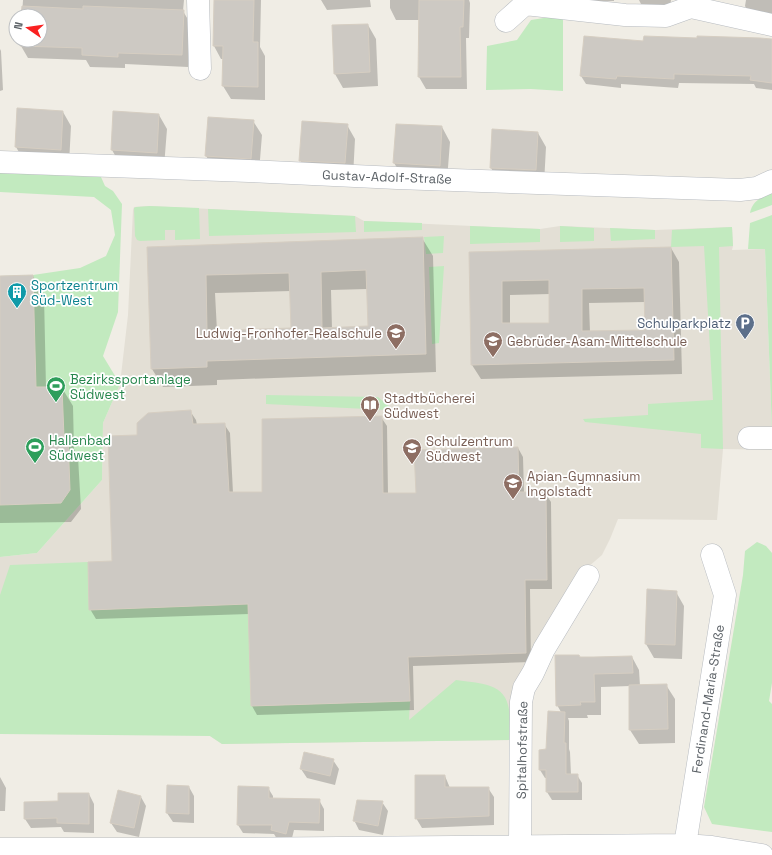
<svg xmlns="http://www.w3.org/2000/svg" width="772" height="855" viewBox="0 0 772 855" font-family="'Space Grotesk',sans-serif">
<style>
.education{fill:#e3dfd5}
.green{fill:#c2eabf}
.shadow{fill:#0003;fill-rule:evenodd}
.building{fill:#cdc9c3;stroke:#d6cec2;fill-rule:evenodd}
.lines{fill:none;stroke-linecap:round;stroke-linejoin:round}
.minor-casing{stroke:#b7bbc0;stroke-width:23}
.minor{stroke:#fff;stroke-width:22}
.labels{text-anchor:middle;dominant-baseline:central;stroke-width:3.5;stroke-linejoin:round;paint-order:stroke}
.street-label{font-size:13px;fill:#5c6267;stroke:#fff}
.culture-label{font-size:13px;fill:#0d838f;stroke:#fff;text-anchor:start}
.service-label{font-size:13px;fill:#4e5e75;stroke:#fff;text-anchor:end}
.education-label{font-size:13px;fill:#785e54;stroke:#fff;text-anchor:start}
.leisure-label{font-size:13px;fill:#27864d;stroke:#fff;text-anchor:start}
</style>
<rect width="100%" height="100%" fill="#f0ede5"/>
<path class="education" d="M 150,206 L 355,216 L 364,221 L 540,229 L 560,226 L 655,230 L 732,227 L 733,246 L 732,250 L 765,249 L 772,430 L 771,450 L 723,449 L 717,520 L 618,519 L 610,539 L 602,555 L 581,573 L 516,706 L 510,740 L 222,744 L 210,736 L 0,710 L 0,557 L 37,553 L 102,480 L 103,423 L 120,384 L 128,315 L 133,210 L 134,207 Z"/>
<path class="green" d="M 563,15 L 563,91 L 531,89 L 486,90 L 487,46 L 517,40 L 531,20 Z
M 0,173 L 101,177 L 105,186 L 113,191 L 122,204 L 118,312 L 103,356 L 120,384 L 103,423 L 102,480 L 37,553 L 0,557 L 0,276 L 33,275 L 80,268 L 106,256 L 115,235 L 111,210 L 94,197 L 0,192 Z
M 772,192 L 772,205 L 750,213 C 752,201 762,197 772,192 Z
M 150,206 L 199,208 L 200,239 L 175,240 L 175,230 L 165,230 L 165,240 L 140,241 L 137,240 L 135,236 L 134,208 L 136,207 Z
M 208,209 L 355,216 L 356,232 L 209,236 Z
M 772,215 L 772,430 L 765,249 L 748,249 L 750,223 Z
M 364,221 L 422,223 L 422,230 L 364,232 Z
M 470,226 L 540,229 L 540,242 L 470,244 Z
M 560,226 L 594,228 L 594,241 L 560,242 Z
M 732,227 L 733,246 L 719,247 L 723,449 L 701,448 L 701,434 L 585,422 L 583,419 L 648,415 L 648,404 L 713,400 L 704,246 L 671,247 L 672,230 Z
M 610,228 L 655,230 L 655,239 L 611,241 Z
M 444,236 L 443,253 L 426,254 L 424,237 Z
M 444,266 L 439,343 L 432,344 L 429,267 Z
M 266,395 L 378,397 L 390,407 L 387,410 L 266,404 Z
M 757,542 L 766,546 L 772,553 L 772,683 L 769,701 L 772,704 L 772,832 L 712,824 L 704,807 L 743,575 L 745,551 Z
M 88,562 L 89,610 L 248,604 L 251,706 L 410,701 L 409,720 L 456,680 C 475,683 503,682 508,705 C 511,715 509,730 510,740 L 222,744 L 210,736 L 0,734 L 0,595 L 10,565 Z"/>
<path class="shadow" d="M 23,0 L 184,0 L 183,11 L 190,23 L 188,67 L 125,64 L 125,68 L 90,67 L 86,60 L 28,58 L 21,46 L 22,40 L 40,40 L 40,16 L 22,16 Z
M 215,0 L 261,0 L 260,47 L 265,56 L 265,100 L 231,99 L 223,86 L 224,59 L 221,59 L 214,46 Z
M 321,0 L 370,0 L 371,7 L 327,10 Z
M 390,0 L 469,0 L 470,3 L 469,38 L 466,38 L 467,89 L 426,89 L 419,77 L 419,20 L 396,20 L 390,8 Z
M 581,0 L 614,0 L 614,1 L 581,1 Z
M 639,0 L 671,0 L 670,8 L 641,4 Z
M 746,0 L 772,0 L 772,23 L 753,20 L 745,6 Z
M 368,25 L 376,39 L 378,86 L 343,88 L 335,74 Z
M 772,40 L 772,90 L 756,88 L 754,84 L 679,83 L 678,88 L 621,84 L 621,88 L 586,84 L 581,76 L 644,42 Z
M 0,49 L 1,51 L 3,90 L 0,91 Z
M 63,112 L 71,126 L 69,164 L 24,161 L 16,147 L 17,129 Z
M 159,115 L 167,129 L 164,167 L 120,164 L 112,150 Z
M 209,118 L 253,121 L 262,135 L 259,172 L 215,170 L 206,156 Z
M 347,125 L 355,139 L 353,177 L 309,175 L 300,160 Z
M 442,127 L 450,142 L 447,180 L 403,177 L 394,163 Z
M 538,133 L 546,147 L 544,184 L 499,182 L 491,168 Z
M 422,238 L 433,256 L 436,372 L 217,380 L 217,385 L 163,387 L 152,369 L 148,248 ZM 367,289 L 369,327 L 332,329 L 331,290 ZM 291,291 L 292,329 L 217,331 L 215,293 Z
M 671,248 L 679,262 L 682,374 L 481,379 L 472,365 L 470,253 ZM 550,294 L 550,324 L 510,324 L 510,295 ZM 645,302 L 646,331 L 590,332 L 589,303 Z
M 33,276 L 44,295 L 46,388 L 62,388 L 73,406 L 74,449 L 78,457 L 81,509 L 71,522 L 0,523 L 0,277 Z
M 190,411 L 196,420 L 197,425 L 224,424 L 230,433 L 233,493 L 263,493 L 381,417 L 387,426 L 388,494 L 417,494 L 518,448 L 523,457 L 524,493 L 545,493 L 551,502 L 552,589 L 530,589 L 531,662 L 413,666 L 414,710 L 257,715 L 252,706 L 249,614 L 96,619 L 90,609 L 113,562 L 138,436 Z
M 676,592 L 684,606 L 682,659 L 654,658 L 646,644 Z
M 632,657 L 639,670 L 640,686 L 666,685 L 675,699 L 675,743 L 639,744 L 630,730 L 630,686 L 601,687 L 601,715 L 587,715 L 588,718 L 568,718 L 569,721 L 569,749 L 570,752 L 571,775 L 577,775 L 582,783 L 582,800 L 552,800 L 547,792 L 547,778 L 545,778 L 540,770 L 561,712 L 557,705 L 580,658 Z
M 333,760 L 339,769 L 335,785 L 307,778 L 301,769 Z
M 445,776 L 450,788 L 488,788 L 494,797 L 494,825 L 422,828 L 416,818 Z
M 0,777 L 6,788 L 5,811 L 0,811 Z
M 189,787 L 194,796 L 194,823 L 173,822 L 167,813 Z
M 268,788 L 273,796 L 273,799 L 319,800 L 324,809 L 324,831 L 294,830 L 291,842 L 277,839 L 274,834 L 243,833 L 238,825 Z
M 89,794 L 94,804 L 94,833 L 64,832 L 61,827 L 31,828 L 25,819 L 59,802 Z
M 141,797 L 146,806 L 139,837 L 117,832 L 111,823 Z
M 382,802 L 388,811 L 383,835 L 359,830 L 354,820 Z"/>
<path class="building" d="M 214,0 L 254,0 L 253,42 L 258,42 L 258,87 L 222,86 L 223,46 L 213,46 Z
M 419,0 L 464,0 L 463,27 L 460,27 L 461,77 L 418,77 Z
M 22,6 L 83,9 L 83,6 L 184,10 L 182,55 L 118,53 L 118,57 L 82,55 L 82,48 L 20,46 L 21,40 L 40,40 L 40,16 L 21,16 Z
M 368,24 L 370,72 L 334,74 L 332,25 Z
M 584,36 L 643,41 L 644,36 L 697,38 L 697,36 L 760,38 L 772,39 L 772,83 L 750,80 L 751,76 L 674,74 L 674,79 L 617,76 L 616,79 L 580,76 Z
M 17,108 L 63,111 L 61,150 L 15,147 Z
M 113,111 L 159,114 L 157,153 L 111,150 Z
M 208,117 L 254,120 L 251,159 L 205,156 Z
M 302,121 L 348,124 L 345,163 L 299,161 Z
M 396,124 L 442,126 L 440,166 L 393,163 Z
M 492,129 L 538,132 L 536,170 L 490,168 Z
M 423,237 L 426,354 L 207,361 L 207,367 L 151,369 L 147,247 ZM 366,270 L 368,326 L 322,328 L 321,272 ZM 289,273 L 291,328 L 207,331 L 206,275 Z
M 671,247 L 674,360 L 471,365 L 469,252 ZM 549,280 L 549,323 L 502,323 L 502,281 ZM 644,288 L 645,330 L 582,331 L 582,289 Z
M 33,275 L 36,387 L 62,387 L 64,437 L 68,437 L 70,490 L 61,503 L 0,505 L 0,276 Z
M 191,410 L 193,424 L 225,423 L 229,492 L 262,492 L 262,419 L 382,416 L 383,493 L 416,493 L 414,450 L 518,447 L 519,492 L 546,492 L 547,580 L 525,580 L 526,653 L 408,657 L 410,701 L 251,706 L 248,604 L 89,610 L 88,562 L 112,561 L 108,436 L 137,435 L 137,423 L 148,413 Z
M 647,589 L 677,591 L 675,645 L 645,644 Z
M 555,655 L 579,655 L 580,657 L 594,657 L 632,656 L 633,673 L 594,674 L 595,702 L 580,702 L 581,705 L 556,706 Z
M 667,684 L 668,729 L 629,730 L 629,685 Z
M 548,711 L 565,712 L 564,743 L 566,743 L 566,774 L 578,774 L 578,792 L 546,792 L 546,770 L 539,770 L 539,750 L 546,749 Z
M 304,752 L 334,759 L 330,776 L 300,769 Z
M 415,775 L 445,775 L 445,787 L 489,787 L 489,816 L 415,819 Z
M 167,785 L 189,786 L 189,814 L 166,813 Z
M 238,786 L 269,787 L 269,798 L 320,799 L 319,823 L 289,822 L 286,834 L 271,830 L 272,825 L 237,825 Z
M 118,790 L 141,796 L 134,828 L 110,823 Z
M 58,793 L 89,793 L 89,824 L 57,823 L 57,818 L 24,819 L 24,802 L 58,801 Z
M 357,800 L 383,801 L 378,826 L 353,821 Z"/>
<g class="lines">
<defs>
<path id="minor" d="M 198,0 L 200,69
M 691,7 L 772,25
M 506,21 L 525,4 L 625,15 L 666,16 L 691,7 L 694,0
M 0,162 L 249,171 L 397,178 L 740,190 L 757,188 L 772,181
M 749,438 L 772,438
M 685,845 L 725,595 L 712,555
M 520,846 L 521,702 L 524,688 L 533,673 L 544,649 L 588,576
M 0,849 L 219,849 L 685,845 L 712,847 L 762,855"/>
</defs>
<use href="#minor" class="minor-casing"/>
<use href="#minor" class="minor"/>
</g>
<defs>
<symbol id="building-pin" viewBox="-11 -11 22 30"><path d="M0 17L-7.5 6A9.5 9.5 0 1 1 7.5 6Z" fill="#0f9aa8" stroke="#fff"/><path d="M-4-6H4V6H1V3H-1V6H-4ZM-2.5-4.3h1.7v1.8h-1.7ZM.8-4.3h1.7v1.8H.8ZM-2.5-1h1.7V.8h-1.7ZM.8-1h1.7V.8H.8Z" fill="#fff"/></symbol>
<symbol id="parking-pin" viewBox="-11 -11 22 30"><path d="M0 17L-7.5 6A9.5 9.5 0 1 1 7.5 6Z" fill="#5c6f8a" stroke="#fff"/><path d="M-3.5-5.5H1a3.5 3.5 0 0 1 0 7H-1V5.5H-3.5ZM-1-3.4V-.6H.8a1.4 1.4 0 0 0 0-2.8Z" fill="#fff"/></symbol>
<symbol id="school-pin" viewBox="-11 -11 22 30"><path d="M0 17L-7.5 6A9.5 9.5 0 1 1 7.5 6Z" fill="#8d6e63" stroke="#fff"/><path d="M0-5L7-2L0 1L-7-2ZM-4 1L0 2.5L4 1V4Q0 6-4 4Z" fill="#fff"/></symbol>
<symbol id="stadium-pin" viewBox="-11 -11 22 30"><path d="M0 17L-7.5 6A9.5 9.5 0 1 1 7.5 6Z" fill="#2e9e5b" stroke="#fff"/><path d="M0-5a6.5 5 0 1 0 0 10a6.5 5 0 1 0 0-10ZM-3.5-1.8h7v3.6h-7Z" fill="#fff"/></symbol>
<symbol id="library-pin" viewBox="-11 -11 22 30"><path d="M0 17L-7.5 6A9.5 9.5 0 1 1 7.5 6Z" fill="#8d6e63" stroke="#fff"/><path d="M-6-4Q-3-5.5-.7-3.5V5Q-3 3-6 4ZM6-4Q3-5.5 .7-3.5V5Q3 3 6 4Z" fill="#fff"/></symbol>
</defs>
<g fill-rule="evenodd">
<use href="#building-pin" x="6" y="281" width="22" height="30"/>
<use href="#parking-pin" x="734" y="312" width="22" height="30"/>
<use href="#school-pin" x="385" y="322" width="22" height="30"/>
<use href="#school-pin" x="482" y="330" width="22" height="30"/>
<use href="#stadium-pin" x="45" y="375" width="22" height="30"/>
<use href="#library-pin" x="359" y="394" width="22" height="30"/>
<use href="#stadium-pin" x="24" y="436" width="22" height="30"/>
<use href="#school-pin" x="401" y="437" width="22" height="30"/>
<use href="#school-pin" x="502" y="472" width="22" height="30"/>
</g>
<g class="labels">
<g class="street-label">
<text transform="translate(387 177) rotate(2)">Gustav-Adolf-Straße</text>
<text transform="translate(708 699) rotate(-81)">Ferdinand-Maria-Straße</text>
<text transform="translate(522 750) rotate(-89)">Spitalhofstraße</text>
</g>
<g class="culture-label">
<text x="31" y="285">Sportzentrum<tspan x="31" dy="15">Süd-West</tspan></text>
</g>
<g class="service-label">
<text x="731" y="323">Schulparkplatz</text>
</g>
<g class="education-label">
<text x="382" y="333" text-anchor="end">Ludwig-Fronhofer-Realschule</text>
<text x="507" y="341">Gebrüder-Asam-Mittelschule</text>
<text x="384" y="398">Stadtbücherei<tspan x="384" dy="15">Südwest</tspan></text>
<text x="426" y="441">Schulzentrum<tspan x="426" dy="15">Südwest</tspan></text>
<text x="527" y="476">Apian-Gymnasium<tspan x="527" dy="15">Ingolstadt</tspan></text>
</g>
<g class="leisure-label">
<text x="70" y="379">Bezirkssportanlage<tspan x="70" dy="15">Südwest</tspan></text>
<text x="49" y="440">Hallenbad<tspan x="49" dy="15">Südwest</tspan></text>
</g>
</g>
<g transform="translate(28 28) rotate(283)"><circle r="19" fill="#ffffff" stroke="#bec0c2"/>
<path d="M0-3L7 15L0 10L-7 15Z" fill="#fa2121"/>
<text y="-6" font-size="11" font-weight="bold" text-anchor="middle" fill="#5c6267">N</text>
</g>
</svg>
